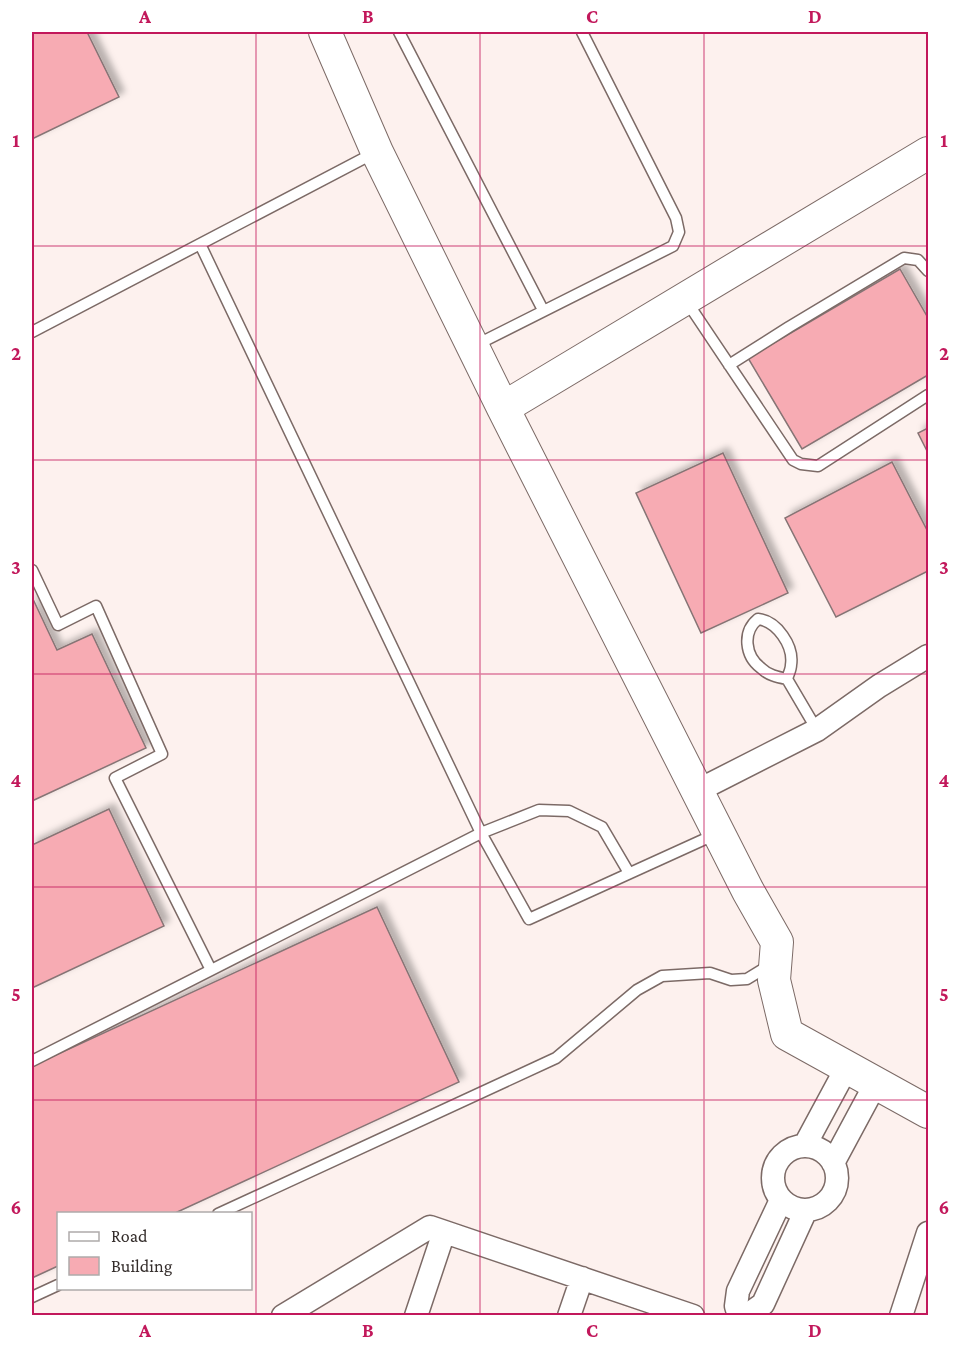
<svg xmlns="http://www.w3.org/2000/svg" width="960" height="1347" viewBox="0 0 960 1347" font-family="'Crimson Pro',serif">
<style>
.building{fill:#f7abb3;stroke:#867475;stroke-width:1.5;filter:url(#shadow)}
.lines{fill:none;stroke-linecap:round;stroke-linejoin:round}
.lane-casing{stroke:#7c6a66;stroke-width:13}
.street-casing{stroke:#7c6a66;stroke-width:25}
.secondary-casing{stroke:#7c6a66;stroke-width:34}
.lane{stroke:#fff;stroke-width:10}
.street{stroke:#fff;stroke-width:22}
.secondary{stroke:#fff;stroke-width:32}
.grid{fill:none;stroke:#c2185b;stroke-width:1.5;stroke-opacity:0.55}
.neatline{fill:none;stroke:#c2185b;stroke-width:2}
.grid-label{font-size:20px;text-anchor:middle;font-weight:bold;fill:#c2185b}
</style>
<defs>
<filter id="shadow"><feDropShadow dx="5.5" dy="-5.5" stdDeviation="3" flood-color="#0004"/></filter>
</defs>
<rect width="100%" height="100%" fill="#fdf1ee"/>
<path class="building" d="M 32,32 L 87,32 L 119,97 L 32,139 Z
M 900,269 L 928,318 L 928,375 L 802,449 L 748,358 Z
M 928,428 L 928,453 L 918,433 Z
M 723,453 L 788,593 L 701,633 L 636,493 Z
M 892,462 L 928,532 L 928,571 L 836,617 L 785,518 Z
M 32,597 L 57,650 L 92,634 L 146,748 L 32,801 Z
M 109,809 L 164,926 L 32,988 L 32,845 Z
M 377,907 L 459,1082 L 173,1214 L 58,1214 L 58,1266 L 32,1278 L 32,1066 Z"/>
<g class="lines">
<defs>
<path id="lane" d="M 399,32 L 543,310
M 200,244 L 481,833 L 539,810 L 569,811 L 602,827 L 629,873
M 687,302 L 793,460 L 801,464 L 818,466 L 928,395
M 32,332 L 374,153
M 476,345 L 673,246 L 679,232 L 676,218 L 582,32
M 729,365 L 789,327 L 904,258 L 918,260 L 928,271
M 32,570 L 58,625 L 96,606 L 162,754 L 115,778 L 211,970
M 787,679 C 788,675 791,670 791,665 C 794,646 777,621 758,619 C 742,632 745,656 761,668 C 768,675 777,677 787,679 L 817,730
M 32,1061 L 481,833 L 529,919 L 716,834
M 218,1214 L 556,1058 L 637,990 L 662,976 L 710,973 L 731,980 L 747,979 L 770,965
M 32,1297 L 58,1285"/>
<path id="street" d="M 697,791 L 817,730 L 879,686 L 928,656
M 805,1145 L 847,1067
M773 1178a32 32 0 1 1 64 0a32 32 0 1 1-64 0Z
M 833,1163 L 876,1083
M 283,1316 L 430,1227 L 693,1316
M 416,1316 L 444,1232
M 569,1316 L 582,1278
M 739,1316 L 736,1306 L 738,1291 L 781,1200
M 746,1316 L 763,1304 L 806,1210
M 901,1316 L 928,1233"/>
<path id="secondary" d="M 325,32 L 377,152 L 503,408 L 748,891 L 777,942 L 774,980 L 787,1034 L 928,1112
M 503,408 L 928,153"/>
</defs>
<use href="#lane" class="lane-casing"/>
<use href="#street" class="street-casing"/>
<use href="#secondary" class="secondary-casing"/>
<use href="#lane" class="lane"/>
<use href="#street" class="street"/>
<use href="#secondary" class="secondary"/>
</g>
<path class="grid" d="M 256,32 L 256,1316M 480,32 L 480,1316M 704,32 L 704,1316M 32,246 L 928,246M 32,460 L 928,460M 32,674 L 928,674M 32,887 L 928,887M 32,1100 L 928,1100"/>
<rect width="960" height="1347" fill="none" stroke="#ffffff" stroke-width="66"/>
<rect x="57" y="1212" width="195" height="78" fill="#ffffff" stroke="#aeabaa" stroke-width="1.5"/>
<rect x="69" y="1232" width="30" height="9" fill="#ffffff" stroke="#aeabaa" stroke-width="1.5"/>
<text x="111" y="1242" font-size="18" fill="#342d2b">Road</text>
<rect x="69" y="1257" width="30" height="18" fill="#f7abb3" stroke="#aeabaa" stroke-width="1.5"/>
<text x="111" y="1272" font-size="18" fill="#342d2b">Building</text>
<rect x="33" y="33" width="894" height="1281" class="neatline"/>
<g class="grid-label">
<text x="145" y="23">A</text>
<text x="368" y="23">B</text>
<text x="592" y="23">C</text>
<text x="815" y="23">D</text>
<text x="16" y="147">1</text>
<text x="944" y="147">1</text>
<text x="16" y="360">2</text>
<text x="944" y="360">2</text>
<text x="16" y="574">3</text>
<text x="944" y="574">3</text>
<text x="16" y="787">4</text>
<text x="944" y="787">4</text>
<text x="16" y="1001">5</text>
<text x="944" y="1001">5</text>
<text x="16" y="1214">6</text>
<text x="944" y="1214">6</text>
<text x="145" y="1337">A</text>
<text x="368" y="1337">B</text>
<text x="592" y="1337">C</text>
<text x="815" y="1337">D</text>
</g>
</svg>
